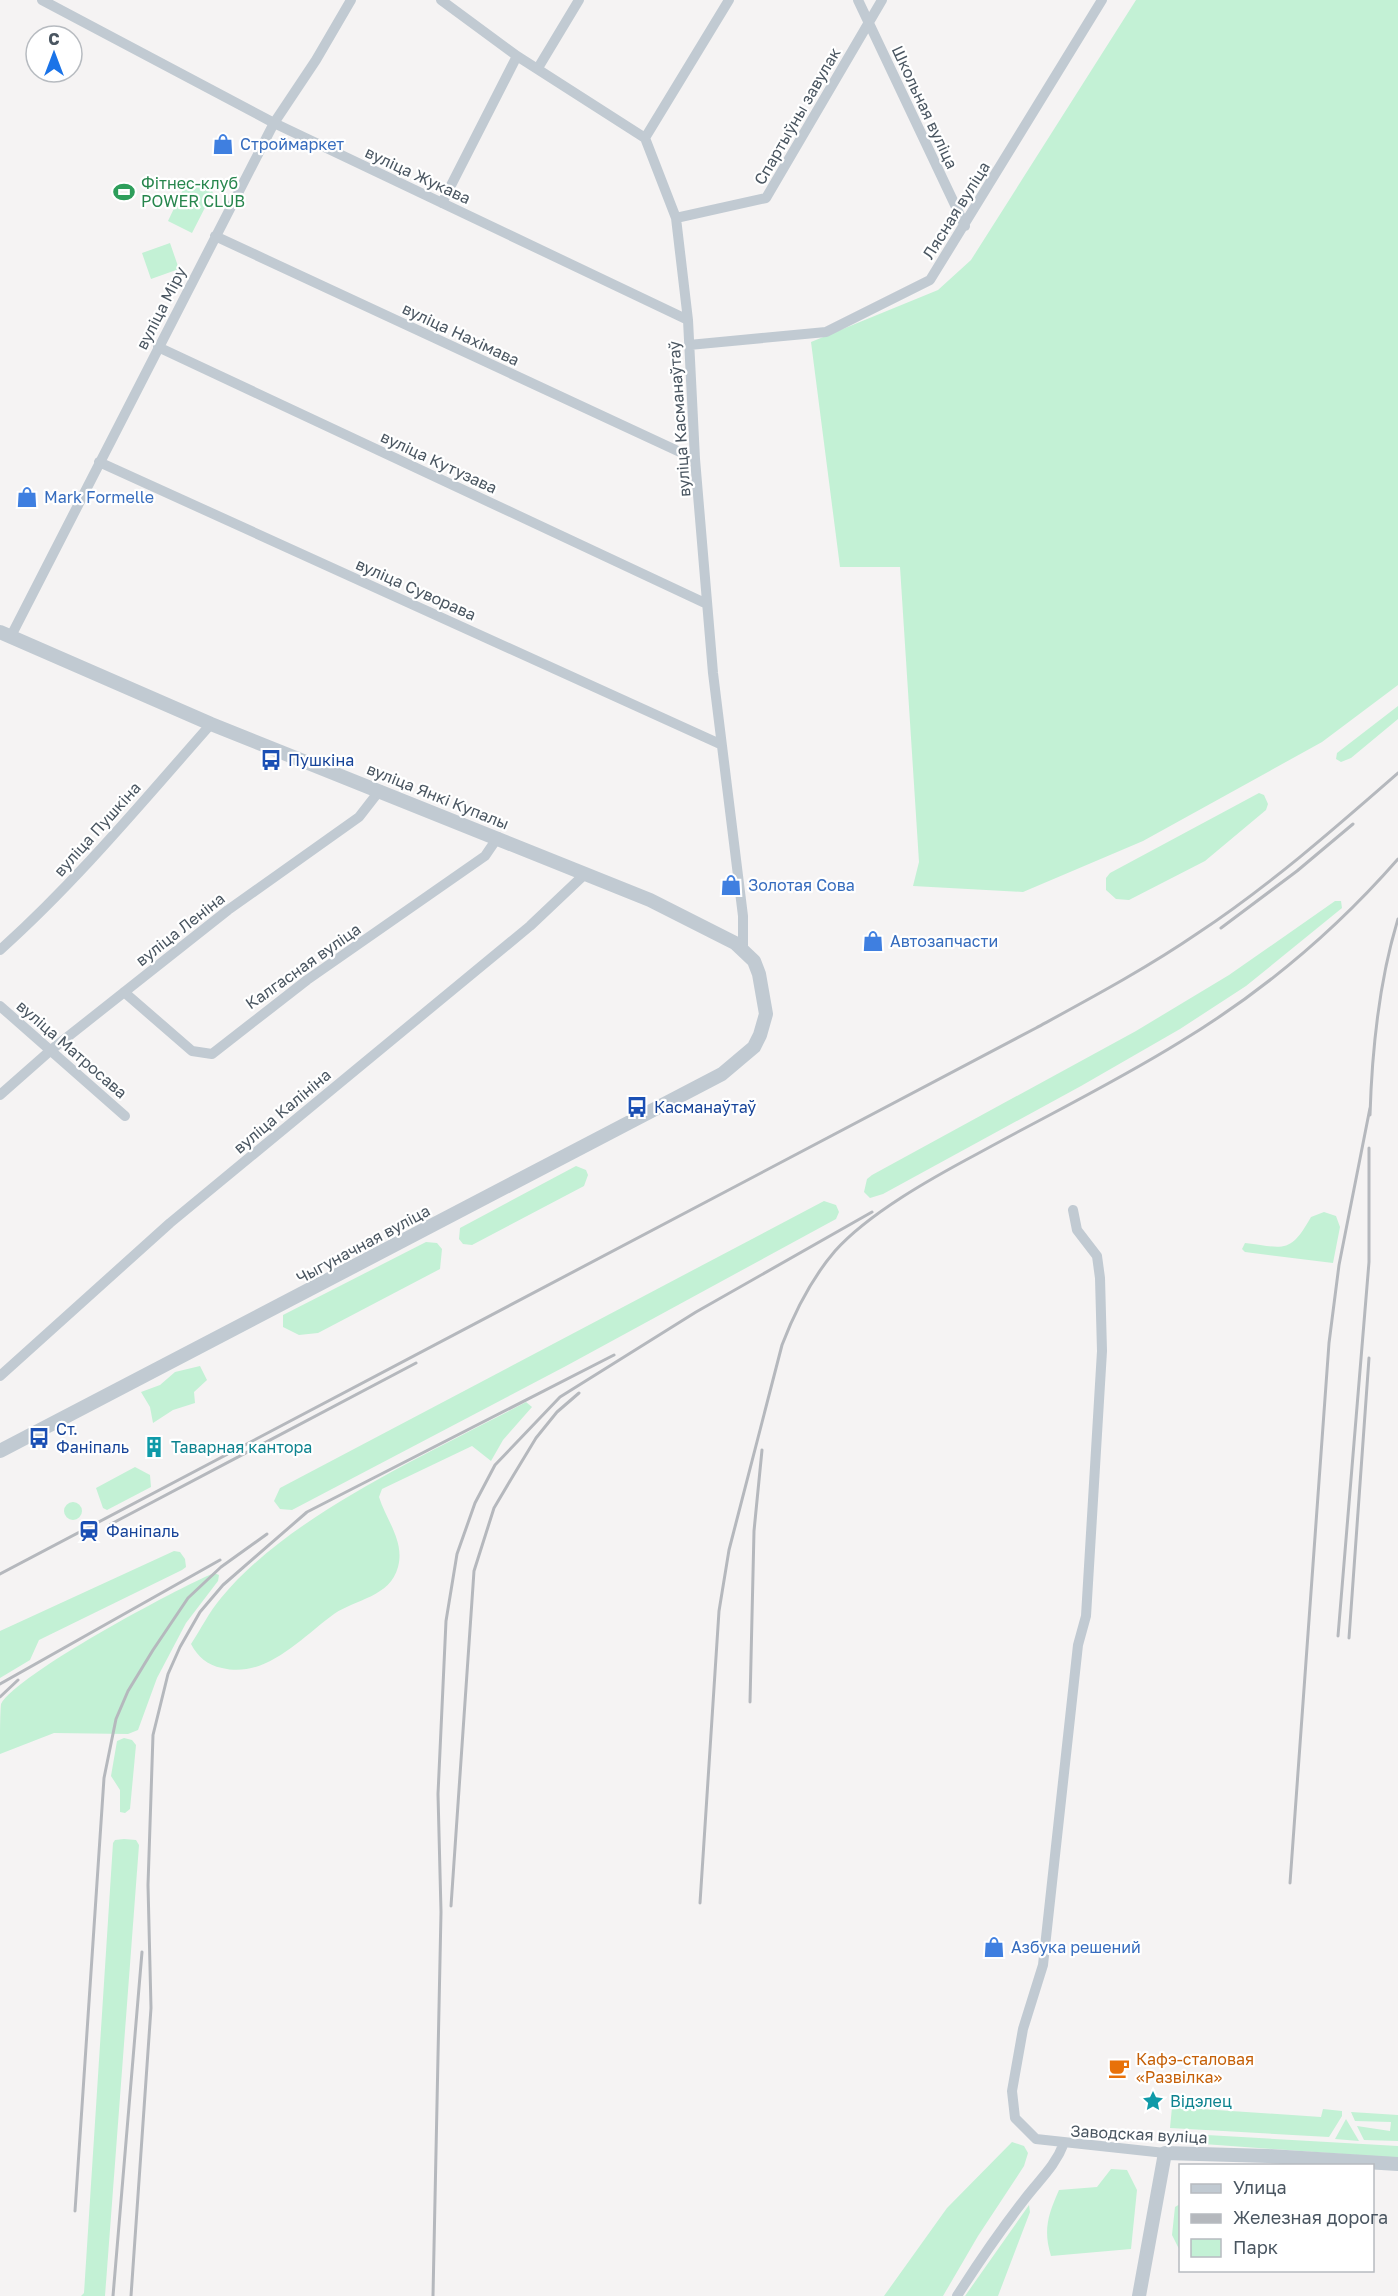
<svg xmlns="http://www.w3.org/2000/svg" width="1398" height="2296" viewBox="0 0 1398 2296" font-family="'Golos Text',sans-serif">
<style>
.green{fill:#c3f1d5}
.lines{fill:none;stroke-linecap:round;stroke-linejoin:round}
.minor{stroke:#c1cad2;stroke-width:10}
.tertiary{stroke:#c1cad2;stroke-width:14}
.rail{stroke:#b5b8bd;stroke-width:3}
.labels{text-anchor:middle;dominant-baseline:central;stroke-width:4.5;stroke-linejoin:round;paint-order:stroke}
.street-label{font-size:16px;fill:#4a5661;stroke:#fff}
.shop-label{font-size:16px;fill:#366cbe;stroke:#fff;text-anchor:start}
.leisure-label{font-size:16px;fill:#27864d;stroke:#fff;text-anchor:start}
.transit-label{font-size:16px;fill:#164399;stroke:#fff;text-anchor:start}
.culture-label{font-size:16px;fill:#0d838f;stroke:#fff;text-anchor:start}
.food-label{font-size:16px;fill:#c56008;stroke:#fff;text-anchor:start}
</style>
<rect width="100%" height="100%" fill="#f5f3f3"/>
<path class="green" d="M 1136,0 L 1398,0 L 1398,685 L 1322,742 L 1143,841 L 1023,892 L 913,886 L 919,862 L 900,567 L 840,567 L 811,342 L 938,290 L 971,260 Z
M 188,179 L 213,192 L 192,233 L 168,221 Z
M 170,243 L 179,269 L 151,279 L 142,253 Z
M 1398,706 L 1398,719 L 1351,758 L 1341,762 L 1336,759 L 1337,753 Z
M 1259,793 L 1264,795 L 1268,804 L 1266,810 L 1205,861 L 1129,900 L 1116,899 L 1106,890 L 1106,878 L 1110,873 Z
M 1335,901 L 1341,901 L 1342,908 L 1246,986 L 1180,1029 L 1081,1086 L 883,1194 L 870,1198 L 864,1192 L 867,1179 L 872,1175 L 1136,1031 L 1229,975 Z
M 576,1166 L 586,1170 L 588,1175 L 584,1186 L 472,1245 L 463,1244 L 459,1239 L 460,1228 Z
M 824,1201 L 836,1205 L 839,1212 L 836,1219 L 566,1366 L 292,1510 L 280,1509 L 274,1501 L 280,1488 Z
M 1324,1212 L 1336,1216 L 1340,1227 L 1333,1263 L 1245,1252 L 1242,1249 L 1245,1243 C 1285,1248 1290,1254 1311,1217 Z
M 426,1242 L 437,1243 L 442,1249 L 440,1269 L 318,1333 L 299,1335 L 283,1327 L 283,1315 Z
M 200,1366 L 207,1380 L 194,1392 L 195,1403 L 173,1410 L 153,1423 L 150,1407 L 141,1392 L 160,1385 L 175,1372 Z
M 526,1402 L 532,1407 L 503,1440 L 491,1461 L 472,1446 L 382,1489 L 379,1497 C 386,1520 405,1541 398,1567 C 390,1597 356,1599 334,1614 C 301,1638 266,1679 222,1668 C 207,1665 198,1657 191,1644 C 201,1629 209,1612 221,1598 C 290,1514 430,1453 526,1402 Z
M 135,1467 L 150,1475 L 151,1487 L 107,1510 L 103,1508 L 96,1488 Z
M64 1511a9 9 0 1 1 18 0a9 9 0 1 1-18 0Z
M 174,1551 L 180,1552 L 185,1559 L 186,1567 L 182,1570 L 39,1640 L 30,1660 L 0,1678 L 0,1631 Z
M 214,1573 L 219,1575 L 218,1581 L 186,1623 L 157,1678 L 138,1730 L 128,1734 L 54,1733 L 0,1754 C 0,1743 0,1713 1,1704 C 17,1674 176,1589 214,1573 Z
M 124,1738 L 132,1740 L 136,1745 L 130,1809 L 125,1813 L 120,1812 L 120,1790 L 111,1776 L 117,1741 Z
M 124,1839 L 136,1840 L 139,1845 L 105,2296 L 81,2296 L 84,2293 L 113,1843 L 115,1840 Z
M 1172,2107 L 1321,2117 L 1323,2109 L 1342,2111 L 1342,2116 L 1329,2137 L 1170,2128 Z
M 1351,2112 L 1398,2115 L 1398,2141 L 1364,2140 L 1357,2126 L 1390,2131 L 1391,2122 L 1355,2121 Z
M 1346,2119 L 1359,2141 L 1335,2139 Z
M 1172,2133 L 1398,2146 L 1398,2158 L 1176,2142 Z
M 1012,2142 L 1024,2146 L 1028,2153 L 1024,2166 L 978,2236 L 943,2296 L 884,2296 L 947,2208 Z
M 1111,2169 L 1127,2170 L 1137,2190 L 1131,2249 L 1051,2256 C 1043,2230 1048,2215 1059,2190 L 1097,2187 Z
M 1180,2204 L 1180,2251 L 1172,2235 L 1175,2207 Z
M 1029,2205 L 1030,2212 L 998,2296 L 965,2296 Z"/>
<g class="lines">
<path class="minor" d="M 42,0 L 274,123 L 688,320
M 441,0 L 517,56 L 645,138 L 676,218 L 688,320 L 695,459 L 713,673 L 743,916 L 743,948
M 858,0 L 965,226
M 538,68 L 579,0
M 645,138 L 729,0
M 442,203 L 517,56
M 676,218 L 766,198 L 882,0
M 215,236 L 695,459
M 689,345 L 826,332 L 930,280 L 1102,0
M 158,347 L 707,604
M 99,462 L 720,744
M 11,636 L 274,123 L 316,60 L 351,0
M 0,950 C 77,881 143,801 211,724
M 124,992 L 192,1051 L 212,1054 L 307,980 L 485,856 L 498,837
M 0,1006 L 125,1116
M 0,1095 L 51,1050 L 228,910 L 359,817 L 380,790
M 1073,1210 L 1077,1230 L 1097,1256 L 1100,1278 L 1102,1351 L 1086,1616 L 1078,1645 L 1043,1965 L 1023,2029 L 1012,2091 L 1015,2118 L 1036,2139 L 1165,2153
M 0,1376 L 170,1223 L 530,926 L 586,873
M 957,2296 C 978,2263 1000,2231 1024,2200 C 1039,2180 1055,2167 1064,2143"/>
<path class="tertiary" d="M 0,632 L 211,724 L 650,900 L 735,943 L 754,961 L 759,974 L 766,1014 L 760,1035 L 754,1047 L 722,1074 L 0,1451
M 1139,2296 L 1165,2153 L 1268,2156 L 1398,2164"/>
<path class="rail" d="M 1221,928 L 1297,871 L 1353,824
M 1370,1115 C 1372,1050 1379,981 1398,919
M 111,1524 L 416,1363
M 0,1574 L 1036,1028 C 1091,998 1147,968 1198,933 C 1269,886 1334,829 1398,773
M 1338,1636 L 1369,1262 L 1369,1148
M 1349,1638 L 1369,1358
M 0,1684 L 220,1560
M 0,1697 L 18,1680
M 750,1702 L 754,1531 L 762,1450
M 1290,1883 L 1329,1343 L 1339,1265 L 1370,1108
M 700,1903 L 719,1611 L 729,1550 L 782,1345 C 795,1311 811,1279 835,1251 C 869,1213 932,1178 977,1154 C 1044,1117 1114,1083 1180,1042 C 1261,993 1335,931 1398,859
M 451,1906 L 474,1571 L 494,1508 L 513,1476 L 536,1438 L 557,1412 L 579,1393
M 75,2211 L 104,1778 L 116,1719 L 128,1691 L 153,1650 L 188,1598 L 221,1567 L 267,1534
M 113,2296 L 142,1952
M 131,2296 L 151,2008 L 148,1885 L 153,1735 L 168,1674 L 180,1647 L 200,1612 L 223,1585 L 307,1512 L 614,1355
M 433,2296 L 441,1912 L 438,1794 L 446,1621 L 457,1554 L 475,1503 L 495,1465 L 560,1397 L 696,1312 L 872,1212"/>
</g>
<defs>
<symbol id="shop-bare" viewBox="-9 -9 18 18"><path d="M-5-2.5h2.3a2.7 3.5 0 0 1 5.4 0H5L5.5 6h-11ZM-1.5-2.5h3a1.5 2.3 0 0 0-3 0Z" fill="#3f7fe0" stroke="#fff" stroke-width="2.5" paint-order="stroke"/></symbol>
<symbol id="stadium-bare" viewBox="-9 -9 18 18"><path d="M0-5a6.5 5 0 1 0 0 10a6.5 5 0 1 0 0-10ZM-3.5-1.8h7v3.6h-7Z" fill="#2e9e5b" stroke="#fff" stroke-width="2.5" paint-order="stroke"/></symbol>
<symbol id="bus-bare" viewBox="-9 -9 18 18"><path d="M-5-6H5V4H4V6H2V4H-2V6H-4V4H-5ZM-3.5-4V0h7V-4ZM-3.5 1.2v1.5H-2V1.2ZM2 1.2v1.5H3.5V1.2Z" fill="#1a4fb4" stroke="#fff" stroke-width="2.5" paint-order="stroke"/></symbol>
<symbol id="building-bare" viewBox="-9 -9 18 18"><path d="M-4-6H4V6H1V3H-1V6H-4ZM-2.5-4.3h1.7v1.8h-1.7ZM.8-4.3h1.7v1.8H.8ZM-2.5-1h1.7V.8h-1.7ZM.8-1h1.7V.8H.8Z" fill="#0f9aa8" stroke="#fff" stroke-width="2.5" paint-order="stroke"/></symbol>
<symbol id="station-bare" viewBox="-9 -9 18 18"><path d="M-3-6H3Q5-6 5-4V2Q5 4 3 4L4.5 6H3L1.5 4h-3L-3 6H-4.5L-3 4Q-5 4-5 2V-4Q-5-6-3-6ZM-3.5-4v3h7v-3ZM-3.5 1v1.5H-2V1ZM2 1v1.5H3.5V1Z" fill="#1a4fb4" stroke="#fff" stroke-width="2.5" paint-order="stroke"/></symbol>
<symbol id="cafe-bare" viewBox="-9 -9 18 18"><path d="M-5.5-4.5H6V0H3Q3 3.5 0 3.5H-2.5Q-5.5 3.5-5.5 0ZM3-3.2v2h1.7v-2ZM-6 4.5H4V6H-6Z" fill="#e8710a" stroke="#fff" stroke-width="2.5" paint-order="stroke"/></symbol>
<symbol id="sight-bare" viewBox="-9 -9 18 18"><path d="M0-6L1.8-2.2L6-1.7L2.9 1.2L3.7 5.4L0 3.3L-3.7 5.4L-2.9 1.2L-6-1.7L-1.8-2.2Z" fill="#0f9aa8" stroke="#fff" stroke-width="2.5" paint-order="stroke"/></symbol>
</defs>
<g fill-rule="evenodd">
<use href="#shop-bare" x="208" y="129" width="30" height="30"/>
<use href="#stadium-bare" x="109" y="177" width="30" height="30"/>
<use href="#shop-bare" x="12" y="482" width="30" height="30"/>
<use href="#bus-bare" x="256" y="745" width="30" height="30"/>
<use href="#shop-bare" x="716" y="870" width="30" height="30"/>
<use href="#shop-bare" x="858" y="926" width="30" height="30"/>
<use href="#bus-bare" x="622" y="1092" width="30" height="30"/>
<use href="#bus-bare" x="24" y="1423" width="30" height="30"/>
<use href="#building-bare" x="139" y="1432" width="30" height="30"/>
<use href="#station-bare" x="74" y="1516" width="30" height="30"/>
<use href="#shop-bare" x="979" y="1932" width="30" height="30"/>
<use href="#cafe-bare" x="1104" y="2053" width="30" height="30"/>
<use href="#sight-bare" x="1138" y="2086" width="30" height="30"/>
</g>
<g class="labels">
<g class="street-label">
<text transform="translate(925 107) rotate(65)">Школьная вуліца</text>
<text transform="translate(797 116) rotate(-60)">Спартыўны завулак</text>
<text transform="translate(418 175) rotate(25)">вуліца Жукава</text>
<text transform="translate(956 210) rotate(-58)">Лясная вуліца</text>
<text transform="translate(161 308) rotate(-63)">вуліца Міру</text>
<text transform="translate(461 334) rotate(25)">вуліца Нахімава</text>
<text transform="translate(679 419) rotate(-94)">вуліца Касманаўтаў</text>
<text transform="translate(439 462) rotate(25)">вуліца Кутузава</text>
<text transform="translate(416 589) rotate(24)">вуліца Суворава</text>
<text transform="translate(438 796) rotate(22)">вуліца Янкі Купалы</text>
<text transform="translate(97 829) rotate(-48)">вуліца Пушкіна</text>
<text transform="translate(180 929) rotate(-38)">вуліца Леніна</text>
<text transform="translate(303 966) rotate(-35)">Калгасная вуліца</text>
<text transform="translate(72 1049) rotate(41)">вуліца Матросава</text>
<text transform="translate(282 1111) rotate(-40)">вуліца Калініна</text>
<text transform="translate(363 1244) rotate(-28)">Чыгуначная вуліца</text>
<text transform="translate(1139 2134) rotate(3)">Заводская вуліца</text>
</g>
<g class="shop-label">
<text x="240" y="144">Строймаркет</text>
<text x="44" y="497">Mark Formelle</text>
<text x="748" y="885">Золотая Сова</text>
<text x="890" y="941">Автозапчасти</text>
<text x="1011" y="1947">Азбука решений</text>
</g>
<g class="leisure-label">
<text x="141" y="183">Фітнес-клуб<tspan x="141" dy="18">POWER CLUB</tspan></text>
</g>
<g class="transit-label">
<text x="288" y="760">Пушкіна</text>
<text x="654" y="1107">Касманаўтаў</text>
<text x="56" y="1429">Ст.<tspan x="56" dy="18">Фаніпаль</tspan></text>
<text x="106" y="1531">Фаніпаль</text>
</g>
<g class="culture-label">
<text x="171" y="1447">Таварная кантора</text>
<text x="1170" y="2101">Відэлец</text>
</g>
<g class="food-label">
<text x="1136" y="2059">Кафэ-сталовая<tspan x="1136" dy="18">«Развілка»</tspan></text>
</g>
</g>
<rect x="1179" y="2164" width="195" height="108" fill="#ffffff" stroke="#b7bbc0" stroke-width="1.5"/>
<rect x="1191" y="2184" width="30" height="9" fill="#c1cad2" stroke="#b7bbc0" stroke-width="1.5"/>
<text x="1233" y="2194" font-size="18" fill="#4a5661">Улица</text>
<rect x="1191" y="2214" width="30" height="9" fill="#b5b8bd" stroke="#b7bbc0" stroke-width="1.5"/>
<text x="1233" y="2224" font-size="18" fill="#4a5661">Железная дорога</text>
<rect x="1191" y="2239" width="30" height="18" fill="#c3f1d5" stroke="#b7bbc0" stroke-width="1.5"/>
<text x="1233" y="2254" font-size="18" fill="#4a5661">Парк</text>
<g transform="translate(54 54)"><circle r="28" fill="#ffffff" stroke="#b7bbc0" stroke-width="1.5"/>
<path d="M0-4.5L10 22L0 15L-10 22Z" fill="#1a73e8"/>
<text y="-9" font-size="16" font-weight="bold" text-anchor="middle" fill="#4a5661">С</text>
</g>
</svg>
